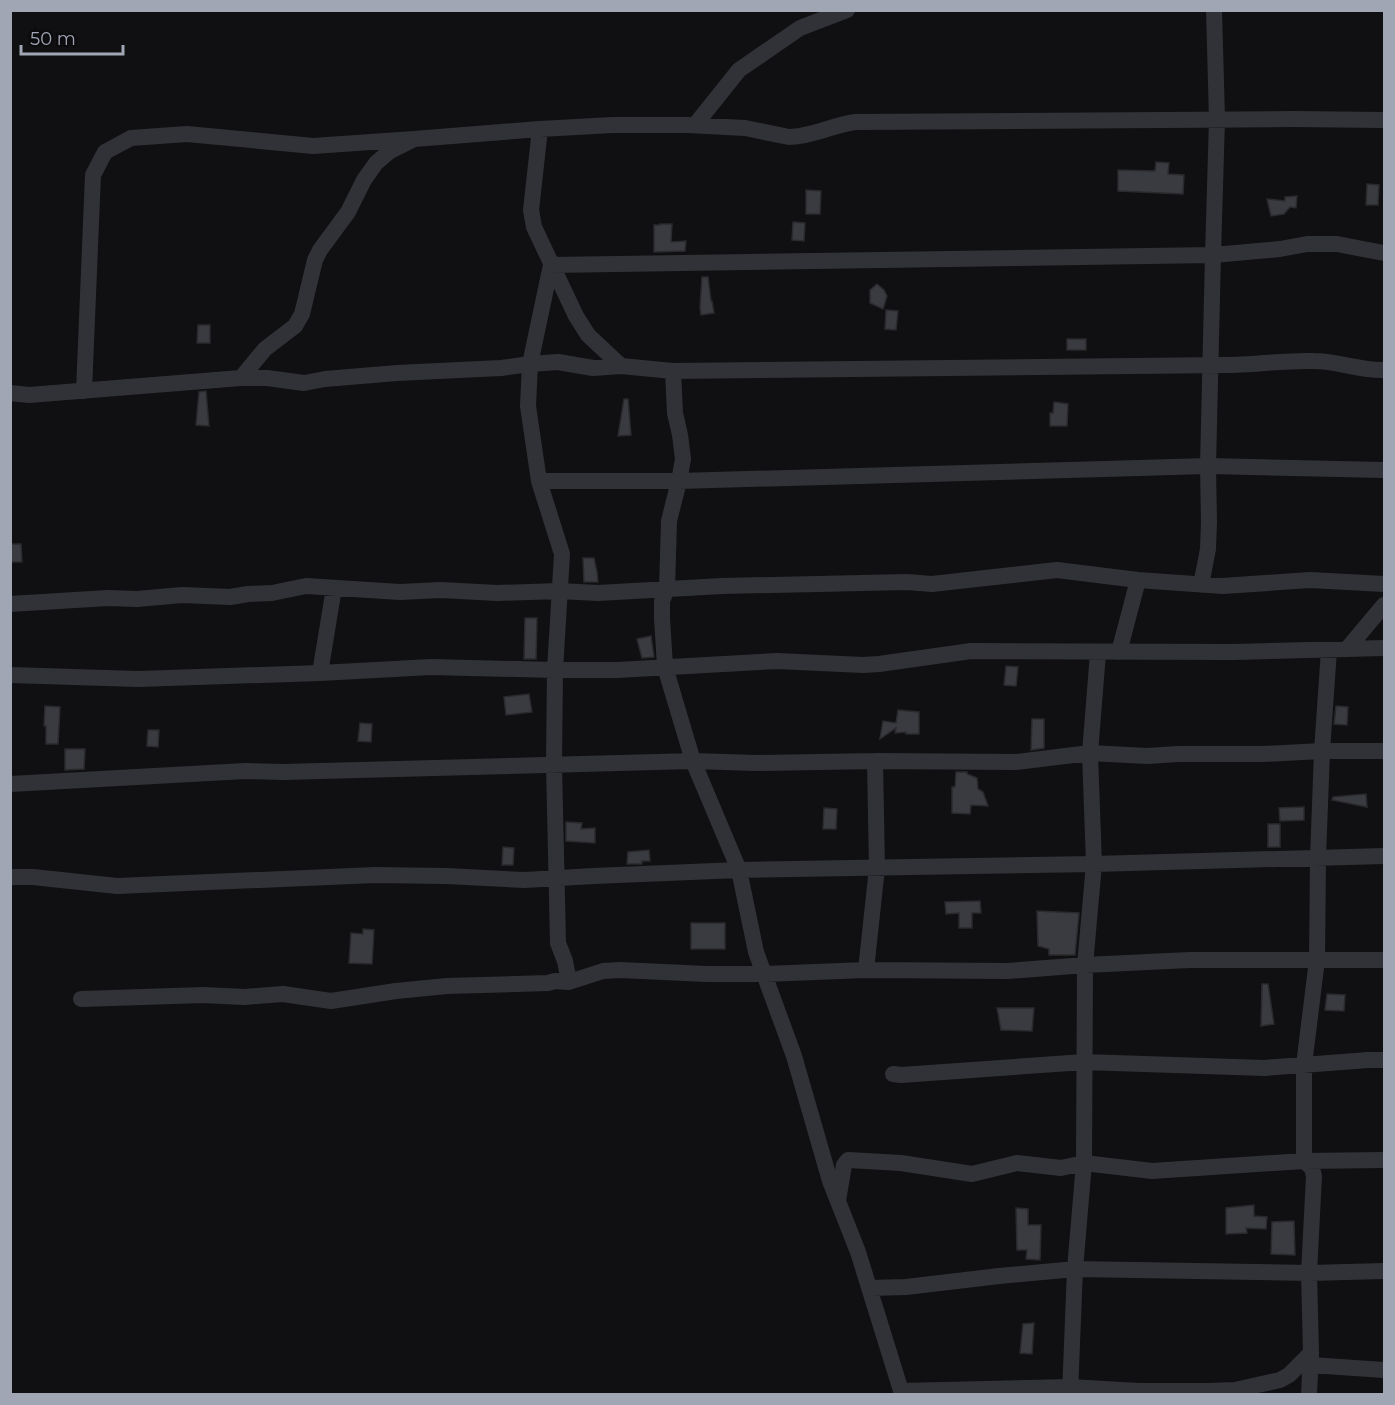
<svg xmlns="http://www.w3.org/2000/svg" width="1395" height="1405" viewBox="0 0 1395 1405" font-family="Montserrat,sans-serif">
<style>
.building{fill:#3a3b40;stroke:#2a2a2e;stroke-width:1.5}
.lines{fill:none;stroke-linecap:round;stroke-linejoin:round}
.minor{stroke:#313237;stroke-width:16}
</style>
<rect width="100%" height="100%" fill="#101012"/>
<path class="building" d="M 1156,162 L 1169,163 L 1168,174 L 1184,175 L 1183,194 L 1118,191 L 1118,170 L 1155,171 Z
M 1367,184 L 1379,185 L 1378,205 L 1366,205 Z
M 806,190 L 821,191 L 820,214 L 806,214 Z
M 1297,196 L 1296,208 L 1290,207 L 1284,214 L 1271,216 L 1267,199 L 1285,201 L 1285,197 Z
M 793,222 L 805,223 L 804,241 L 792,240 Z
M 660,224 L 672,224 L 671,242 L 686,241 L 685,251 L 654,252 L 654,225 L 660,225 Z
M 702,277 L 708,277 L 711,301 L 712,301 L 714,313 L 701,315 L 700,307 Z
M 877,284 L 884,290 L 887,296 L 883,309 L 870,303 L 870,290 Z
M 886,310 L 898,311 L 896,330 L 885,329 Z
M 198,325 L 210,325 L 210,343 L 197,343 Z
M 1067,339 L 1086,339 L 1086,350 L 1067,350 Z
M 206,391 L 209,426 L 196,425 L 199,392 Z
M 624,399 L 628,399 L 631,435 L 618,436 Z
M 1054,402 L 1068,404 L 1067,426 L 1050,426 L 1050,413 L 1053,413 Z
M 10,544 L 21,544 L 22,562 L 10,562 Z
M 583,558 L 594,558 L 597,572 L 598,582 L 584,582 Z
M 525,618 L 537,618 L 536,659 L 524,659 Z
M 651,636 L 654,657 L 642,658 L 637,639 Z
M 1006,666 L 1018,667 L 1016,686 L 1004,685 Z
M 529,694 L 532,712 L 506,715 L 504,697 Z
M 45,706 L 60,707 L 58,744 L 46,744 L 46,726 L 44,726 Z
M 1336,706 L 1348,707 L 1347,725 L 1334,724 Z
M 898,710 L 919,712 L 919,734 L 906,734 L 906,732 L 895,733 L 896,728 L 880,739 L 883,721 L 896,723 Z
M 1032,719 L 1044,719 L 1044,748 L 1031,750 Z
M 360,723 L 372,724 L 371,742 L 358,741 Z
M 148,730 L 159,730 L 158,747 L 147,746 Z
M 65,749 L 85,749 L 84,769 L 65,770 Z
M 956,772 L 967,772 L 967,774 L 977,778 L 978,789 L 983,792 L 988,806 L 971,805 L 970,814 L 952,813 L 952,787 L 955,787 Z
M 1366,794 L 1367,807 L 1332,800 L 1333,797 Z
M 1304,807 L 1304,820 L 1280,821 L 1279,808 Z
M 824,808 L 837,809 L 836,829 L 823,829 Z
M 566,822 L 582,823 L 581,829 L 595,828 L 595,843 L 566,841 Z
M 1268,824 L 1280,824 L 1280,847 L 1268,847 Z
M 503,847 L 514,848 L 513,865 L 502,865 Z
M 649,850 L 650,861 L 642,861 L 642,864 L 627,864 L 628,852 Z
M 980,901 L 981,913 L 972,913 L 972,928 L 959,928 L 959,913 L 946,914 L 945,902 Z
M 1037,911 L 1079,913 L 1075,955 L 1049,955 L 1049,949 L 1038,946 Z
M 691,923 L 725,923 L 725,949 L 691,949 Z
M 363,929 L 374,930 L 372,964 L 349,963 L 351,933 L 363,934 Z
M 1262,984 L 1268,984 L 1274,1024 L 1261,1026 Z
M 1327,994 L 1345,995 L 1344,1011 L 1325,1010 Z
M 997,1008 L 1034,1008 L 1032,1031 L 1001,1030 Z
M 1254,1205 L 1254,1216 L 1267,1217 L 1266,1229 L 1246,1228 L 1247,1233 L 1226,1234 L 1226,1208 Z
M 1016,1208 L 1028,1209 L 1028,1225 L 1041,1225 L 1040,1260 L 1026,1259 L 1027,1250 L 1017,1250 Z
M 1294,1221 L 1295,1255 L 1271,1254 L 1272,1222 Z
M 1034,1323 L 1032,1354 L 1020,1353 L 1023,1324 Z"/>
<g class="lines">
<path class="minor" d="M 1214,10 L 1217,119 L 1213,255 L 1280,249 L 1307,244 L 1337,244 L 1384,253
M 695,125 L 739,70 L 800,28 L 847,10
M 540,129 L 531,210 L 534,227 L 576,316 L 588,335 L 621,366 L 673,371 L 1224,365 C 1254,365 1284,360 1314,361 C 1338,361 1361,371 1384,370
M 414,139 L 540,129 L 612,125 L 688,125 L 745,128 L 789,137 C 811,137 833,125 855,122 L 1294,119 L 1384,120
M 673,371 L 675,413 L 680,435 L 683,459 L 679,481 L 669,521 L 667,589 L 662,601 L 662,618 L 665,667 L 693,761 L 739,870 L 756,952 L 794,1056 L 830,1181 L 858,1252 L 902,1394
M 241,378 L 267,378 L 304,383 L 325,379 L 397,373 L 501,368 L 530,364 L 558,362 L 593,368 L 621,366
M 10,393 L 29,395 L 241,378 L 265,349 L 295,326 L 302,314 L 315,260 L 320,250 L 348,212 L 364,180 L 376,163 L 390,151 L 414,139 L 313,146 L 187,134 L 131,138 L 105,152 L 93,175 L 84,391
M 539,481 L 679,481 L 1208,466 L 1384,470
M 10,604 L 108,598 L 137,599 L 182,595 L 230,597 L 248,594 L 272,593 L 306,586 L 400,592 L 441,590 L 497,593 L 559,591 L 598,593 L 722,586 L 907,582 L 932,584 L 1057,570 L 1138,580 L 1223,586 L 1310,580 L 1384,584
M 1347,649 L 1384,605
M 1119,652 L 1138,580
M 320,673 L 334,588
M 10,675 L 138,679 L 320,673 L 431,667 L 555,670 L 617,670 L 777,661 L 863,665 L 879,664 L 971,651 L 1233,652 L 1384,648
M 10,784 L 245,771 L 284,772 L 693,761 L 756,763 L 875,761 L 1016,762 L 1090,753 L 1147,756 L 1178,754 L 1263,754 L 1322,751 L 1384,751
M 10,877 L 33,877 L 117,886 L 375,875 L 446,876 L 524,880 L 594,876 L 739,870 L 1094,864 L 1384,856
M 866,970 L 877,868 L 875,761
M 569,982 L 565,961 L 558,943 L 554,765 L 555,670 L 562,554 L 539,481 L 528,406 L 530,364 L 551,265 L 1213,255 L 1208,466 L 1209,522 L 1208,549 L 1201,585
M 81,999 L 204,995 L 244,997 L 283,994 L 331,1001 L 396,991 L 447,986 L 548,983 L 555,981 L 569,982 L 603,971 L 620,970 L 707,974 L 764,974 L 866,970 L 1008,971 L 1085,965 L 1190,960 L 1384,960
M 893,1074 L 901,1075 L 1084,1062 L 1264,1068 L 1368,1060 L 1384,1060
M 838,1201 L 844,1165 L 848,1160 L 901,1163 L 972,1174 L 1017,1163 L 1061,1168 L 1084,1163 L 1152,1171 L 1304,1161 L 1384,1160
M 870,1288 L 906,1287 L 999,1276 L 1075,1269 L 1309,1273 L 1384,1271
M 1311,1365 L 1384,1370
M 901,1391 L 1070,1387 L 1139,1391 L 1209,1391 L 1235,1390 L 1280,1380 L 1289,1375 L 1311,1353
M 1070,1394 L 1075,1269 L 1084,1163 L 1085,965 L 1094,864 L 1090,753 L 1098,653
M 1309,1394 L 1311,1353 L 1309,1273 L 1314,1176 L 1312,1168 L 1304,1161 L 1304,1065 L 1317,960 L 1318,858 L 1322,751 L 1329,650"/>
</g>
<rect width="1395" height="1405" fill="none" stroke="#a1a6b4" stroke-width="24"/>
<path d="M21 45v9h102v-9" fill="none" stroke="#a1a6b4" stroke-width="3"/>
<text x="30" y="45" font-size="18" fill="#a1a6b4" stroke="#0b0b0d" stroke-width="4.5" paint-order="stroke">50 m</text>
</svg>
